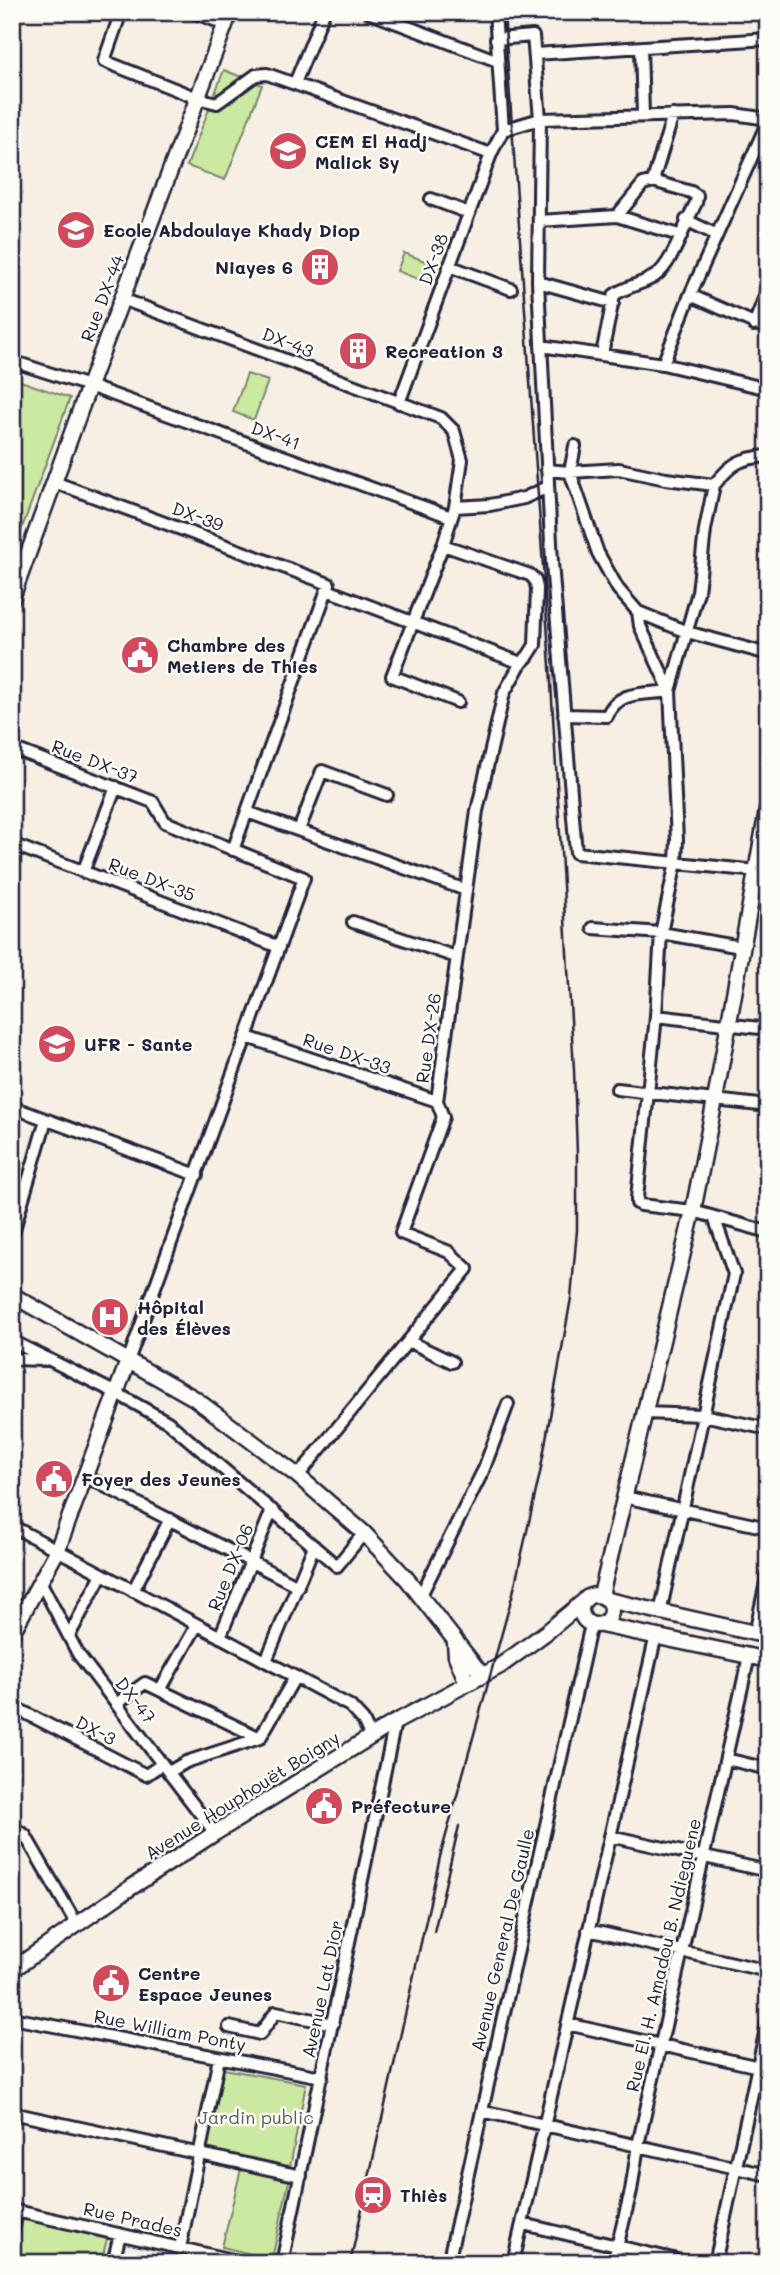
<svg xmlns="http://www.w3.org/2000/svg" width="780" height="2275" viewBox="0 0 780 2275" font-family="Mali,sans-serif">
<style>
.green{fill:#cbe9a1;stroke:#76866e;stroke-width:2}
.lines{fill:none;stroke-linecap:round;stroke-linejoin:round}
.street-casing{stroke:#22223b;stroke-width:16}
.secondary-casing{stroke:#22223b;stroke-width:19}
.street{stroke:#fdfcf7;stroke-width:10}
.secondary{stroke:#fdfcf7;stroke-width:14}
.rail{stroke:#22223b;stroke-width:2.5}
.labels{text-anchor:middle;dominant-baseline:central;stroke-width:5;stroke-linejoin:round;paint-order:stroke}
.poi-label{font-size:18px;font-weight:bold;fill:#22223b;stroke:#fdfcf7;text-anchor:start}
.street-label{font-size:18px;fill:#22223b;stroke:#fdfcf7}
.park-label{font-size:18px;fill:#555e5a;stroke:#fdfcf7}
</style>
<rect width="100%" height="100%" fill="#f7efe3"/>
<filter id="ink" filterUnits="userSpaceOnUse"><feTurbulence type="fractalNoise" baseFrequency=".0143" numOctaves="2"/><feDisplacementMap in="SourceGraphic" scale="14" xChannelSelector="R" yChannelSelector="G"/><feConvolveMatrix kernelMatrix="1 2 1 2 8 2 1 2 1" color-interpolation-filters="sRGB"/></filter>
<g filter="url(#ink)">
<path class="green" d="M 224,70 L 262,85 L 225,180 L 187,166 Z
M 404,253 L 435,265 L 428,283 L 397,271 Z
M 247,374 L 268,381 L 254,420 L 233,412 Z
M 12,378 L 70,398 L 12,555 Z
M 224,2069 L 306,2084 L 290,2167 L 205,2150 Z
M 241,2169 L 289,2181 L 272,2259 L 222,2247 Z
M 23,2219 L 107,2239 L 101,2263 L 13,2263 Z"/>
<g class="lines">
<defs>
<path id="street" d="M 121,12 L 104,61 L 197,98 L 217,103 L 256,75 L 267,74 L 491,154
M 193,12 L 225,24
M 368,12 L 498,61
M 495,12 L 503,130
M 496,39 L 533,36 L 540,119 L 538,282 L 552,563 L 576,853 L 768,872
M 641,48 L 643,115
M 535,54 L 768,39
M 295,83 L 324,12
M 503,130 L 540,119 L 734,114 L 768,119
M 653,181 L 673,115
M 431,199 L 469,213
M 617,216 L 679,235
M 686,220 L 717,235
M 539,221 L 617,216 L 643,184 L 653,181 L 691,192 L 697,196 L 696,203 C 685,223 673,264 655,276 C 643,284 627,286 614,295 L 602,354
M 449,266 L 511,289
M 538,282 L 613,303
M 690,295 L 768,329
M 122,299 L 441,418 L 454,431 L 462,460 L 455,507 L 443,545 L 392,676 L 458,702
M 754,325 L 768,288
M 541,346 L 663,364 L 768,389
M 12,361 L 89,386 L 451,517
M 663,364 L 690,295 L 768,121
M 399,403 L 491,154 L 503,130
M 575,446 L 570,472 L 619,469 L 666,479 L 714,485 C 732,463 740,458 768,456
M 547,470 L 570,472 L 598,553 L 618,589 L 638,612 L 687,632 L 768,654
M 54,482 L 329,584 L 233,850
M 714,485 L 705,530 L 698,592 L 670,691 L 677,840 L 676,862 L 661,933 L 656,1016 L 637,1198 L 637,1203 L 641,1205 L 693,1211 L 768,1232
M 455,507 L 490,505 L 524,498 L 548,487
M 327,590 L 521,663
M 638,612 L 640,626 L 670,691
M 564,715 L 607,716 C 618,689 646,695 670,691
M 12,748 L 153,802 L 165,822 L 304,878 L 128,1361
M 247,812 L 466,890
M 299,830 L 322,771 L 387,795
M 12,844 L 279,947
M 83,872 L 116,787
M 353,922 L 456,957
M 593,928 L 661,933 L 741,947
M 656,1016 L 768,1029
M 247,1037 L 437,1101
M 617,1089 L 768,1106
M 12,1107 L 197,1175
M 12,1236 L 46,1120
M 12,1341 L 116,1393 L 168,1422 L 337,1566 L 364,1533
M 408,1341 L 452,1362
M 12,1359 L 44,1360
M 643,1413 L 703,1415 L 768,1429
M 85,1476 L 298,1586
M 298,1476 L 467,1269 L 449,1252 L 401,1233 L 443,1117 L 437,1101 L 477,811 L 504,693 L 521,663 L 528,656 L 535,645 L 537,588 L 535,580 L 530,575 L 443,545
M 624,1497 L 768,1528
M 12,1526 L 350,1706 L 363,1720 L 371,1737
M 40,1581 L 78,1654 L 215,1833
M 133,1591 L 170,1519
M 420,1597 L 483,1471 L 508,1404
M 660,1613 L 734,1274 L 714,1217
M 755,1634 L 768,1573
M 69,1636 L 102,1574
M 220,1637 L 272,1510
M 266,1661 L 314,1546
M 160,1690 L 197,1625
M 116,1704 L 145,1683 L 260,1738
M 12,1706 L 146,1775 L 162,1764
M 726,1759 L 768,1769
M 169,1772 L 186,1762 L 260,1738 L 295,1677
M 12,1827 L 25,1835 L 77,1925
M 610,1836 L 768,1871
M 588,1930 L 768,1971
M 12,2018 L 322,2077
M 567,2024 L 768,2069
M 229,2027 L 260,2034 L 276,2012 L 333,2024
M 482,2111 L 768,2175
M 12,2113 L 301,2176
M 12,2210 L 246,2263
M 523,2224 L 690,2263
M 12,2231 L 17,2211
M 180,2248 L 219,2058
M 113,2263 L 120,2234
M 282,2263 L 395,1722
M 448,2263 L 589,1633 L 593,1625
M 513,2263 L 656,1635
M 613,2263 L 631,2191 L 638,2145 L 749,1656
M 715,2263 L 768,2020"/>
<path id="secondary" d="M 12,598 L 89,386 L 230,12
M 12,1295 L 194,1398 L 298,1476 L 364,1533 L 407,1579 L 482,1675
M581 1610a15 15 0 1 1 30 0a15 15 0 1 1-30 0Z
M 601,1595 L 693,1211 L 715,1100 L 768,805
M 608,1600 L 768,1636
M 601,1625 L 768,1660
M 12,1633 L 57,1551 L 128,1361
M 455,1643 L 456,1656 L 467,1683
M 12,1970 L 118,1896 L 215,1833 L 390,1725 L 500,1666 L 548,1631 L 583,1602"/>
</defs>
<use href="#street" class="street-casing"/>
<use href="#secondary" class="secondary-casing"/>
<use href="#street" class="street"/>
<use href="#secondary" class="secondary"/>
<path class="rail" d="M 434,1932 L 459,1826
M 350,2263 L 440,1857 L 513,1593 L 540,1473 L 560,1360 L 571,1298 L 577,1230 L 577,1154 L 574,1070 L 550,666 L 504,12"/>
</g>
</g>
<defs>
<symbol id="university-disc" viewBox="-11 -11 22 22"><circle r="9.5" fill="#d1495b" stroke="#fdfcf7"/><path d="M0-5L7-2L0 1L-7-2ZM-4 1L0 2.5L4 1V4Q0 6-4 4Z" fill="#fff"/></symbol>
<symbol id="school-disc" viewBox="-11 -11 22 22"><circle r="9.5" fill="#d1495b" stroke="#fdfcf7"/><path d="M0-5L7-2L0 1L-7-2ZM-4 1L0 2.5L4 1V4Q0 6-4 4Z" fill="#fff"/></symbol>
<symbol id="building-disc" viewBox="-11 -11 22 22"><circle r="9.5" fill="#d1495b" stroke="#fdfcf7"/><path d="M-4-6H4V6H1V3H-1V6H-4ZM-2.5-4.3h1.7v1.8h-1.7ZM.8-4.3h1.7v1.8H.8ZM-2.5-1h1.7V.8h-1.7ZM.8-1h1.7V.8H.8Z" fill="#fff"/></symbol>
<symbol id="civic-disc" viewBox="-11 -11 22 22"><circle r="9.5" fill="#d1495b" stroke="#fdfcf7"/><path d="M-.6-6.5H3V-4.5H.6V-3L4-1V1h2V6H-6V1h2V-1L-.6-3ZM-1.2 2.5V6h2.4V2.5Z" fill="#fff"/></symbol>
<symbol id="hospital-disc" viewBox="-11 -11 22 22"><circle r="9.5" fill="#d1495b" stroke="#fdfcf7"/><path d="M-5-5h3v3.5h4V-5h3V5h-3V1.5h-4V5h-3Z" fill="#fff"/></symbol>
<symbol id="station-disc" viewBox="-11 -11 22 22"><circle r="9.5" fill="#d1495b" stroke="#fdfcf7"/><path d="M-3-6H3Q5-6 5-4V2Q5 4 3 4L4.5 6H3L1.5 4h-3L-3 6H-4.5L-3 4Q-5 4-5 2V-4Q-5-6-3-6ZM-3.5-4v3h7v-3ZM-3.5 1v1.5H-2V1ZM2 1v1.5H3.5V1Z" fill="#fff"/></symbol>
</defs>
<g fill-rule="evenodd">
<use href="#university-disc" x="266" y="129" width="44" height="44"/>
<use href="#school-disc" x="54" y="208" width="44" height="44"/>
<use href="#building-disc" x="298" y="245" width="44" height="44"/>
<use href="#building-disc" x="336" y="329" width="44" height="44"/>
<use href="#civic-disc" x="118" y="633" width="44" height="44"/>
<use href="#university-disc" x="35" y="1022" width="44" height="44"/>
<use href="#hospital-disc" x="88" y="1295" width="44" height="44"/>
<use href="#civic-disc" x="32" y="1457" width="44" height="44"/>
<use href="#civic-disc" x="302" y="1784" width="44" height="44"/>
<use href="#civic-disc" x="89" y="1961" width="44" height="44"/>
<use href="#station-disc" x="351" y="2173" width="44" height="44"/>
</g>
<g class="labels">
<g class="poi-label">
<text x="315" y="141">CEM El Hadj<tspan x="315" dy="21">Malick Sy</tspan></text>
<text x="103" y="230">Ecole Abdoulaye Khady Diop</text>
<text x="293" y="267" text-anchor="end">Niayes 6</text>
<text x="385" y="351">Recreation 3</text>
<text x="167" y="645">Chambre des<tspan x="167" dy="21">Metiers de Thies</tspan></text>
<text x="84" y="1044">UFR - Sante</text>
<text x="137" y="1307">Hôpital<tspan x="137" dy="21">des Élèves</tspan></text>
<text x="81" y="1479">Foyer des Jeunes</text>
<text x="351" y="1806">Préfecture</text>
<text x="138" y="1973">Centre<tspan x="138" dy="21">Espace Jeunes</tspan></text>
<text x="400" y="2195">Thiès</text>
</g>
<g class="street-label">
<text transform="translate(433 259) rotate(-70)">DX-38</text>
<text transform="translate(102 298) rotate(-69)">Rue DX-44</text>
<text transform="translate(288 342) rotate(21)">DX-43</text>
<text transform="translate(276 435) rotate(20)">DX-41</text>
<text transform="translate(198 516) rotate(20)">DX-39</text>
<text transform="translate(95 761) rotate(21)">Rue DX-37</text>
<text transform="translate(152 879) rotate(21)">Rue DX-35</text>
<text transform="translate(428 1038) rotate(-82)">Rue DX-26</text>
<text transform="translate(347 1053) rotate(19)">Rue DX-33</text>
<text transform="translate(230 1567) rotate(-68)">Rue DX-06</text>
<text transform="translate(136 1700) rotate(52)">DX-47</text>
<text transform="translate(96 1730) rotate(27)">DX-3</text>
<text transform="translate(242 1795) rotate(-32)">Avenue Houphouët Boigny</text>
<text transform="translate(502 1940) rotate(-77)">Avenue General De Gaulle</text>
<text transform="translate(663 1955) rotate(-77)">Rue El. H. Amadou B. Ndieguene</text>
<text transform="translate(322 1989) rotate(-78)">Avenue Lat Dior</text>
<text transform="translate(170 2030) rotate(11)">Rue William Ponty</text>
<text transform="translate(133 2219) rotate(13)">Rue Prades</text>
</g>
<g class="park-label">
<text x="256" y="2117">Jardin public</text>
</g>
</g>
<rect width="780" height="2275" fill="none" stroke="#fdfcf7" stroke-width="42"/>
<rect x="21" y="21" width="738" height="2233" fill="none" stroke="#22223b" stroke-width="2.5" filter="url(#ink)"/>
</svg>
